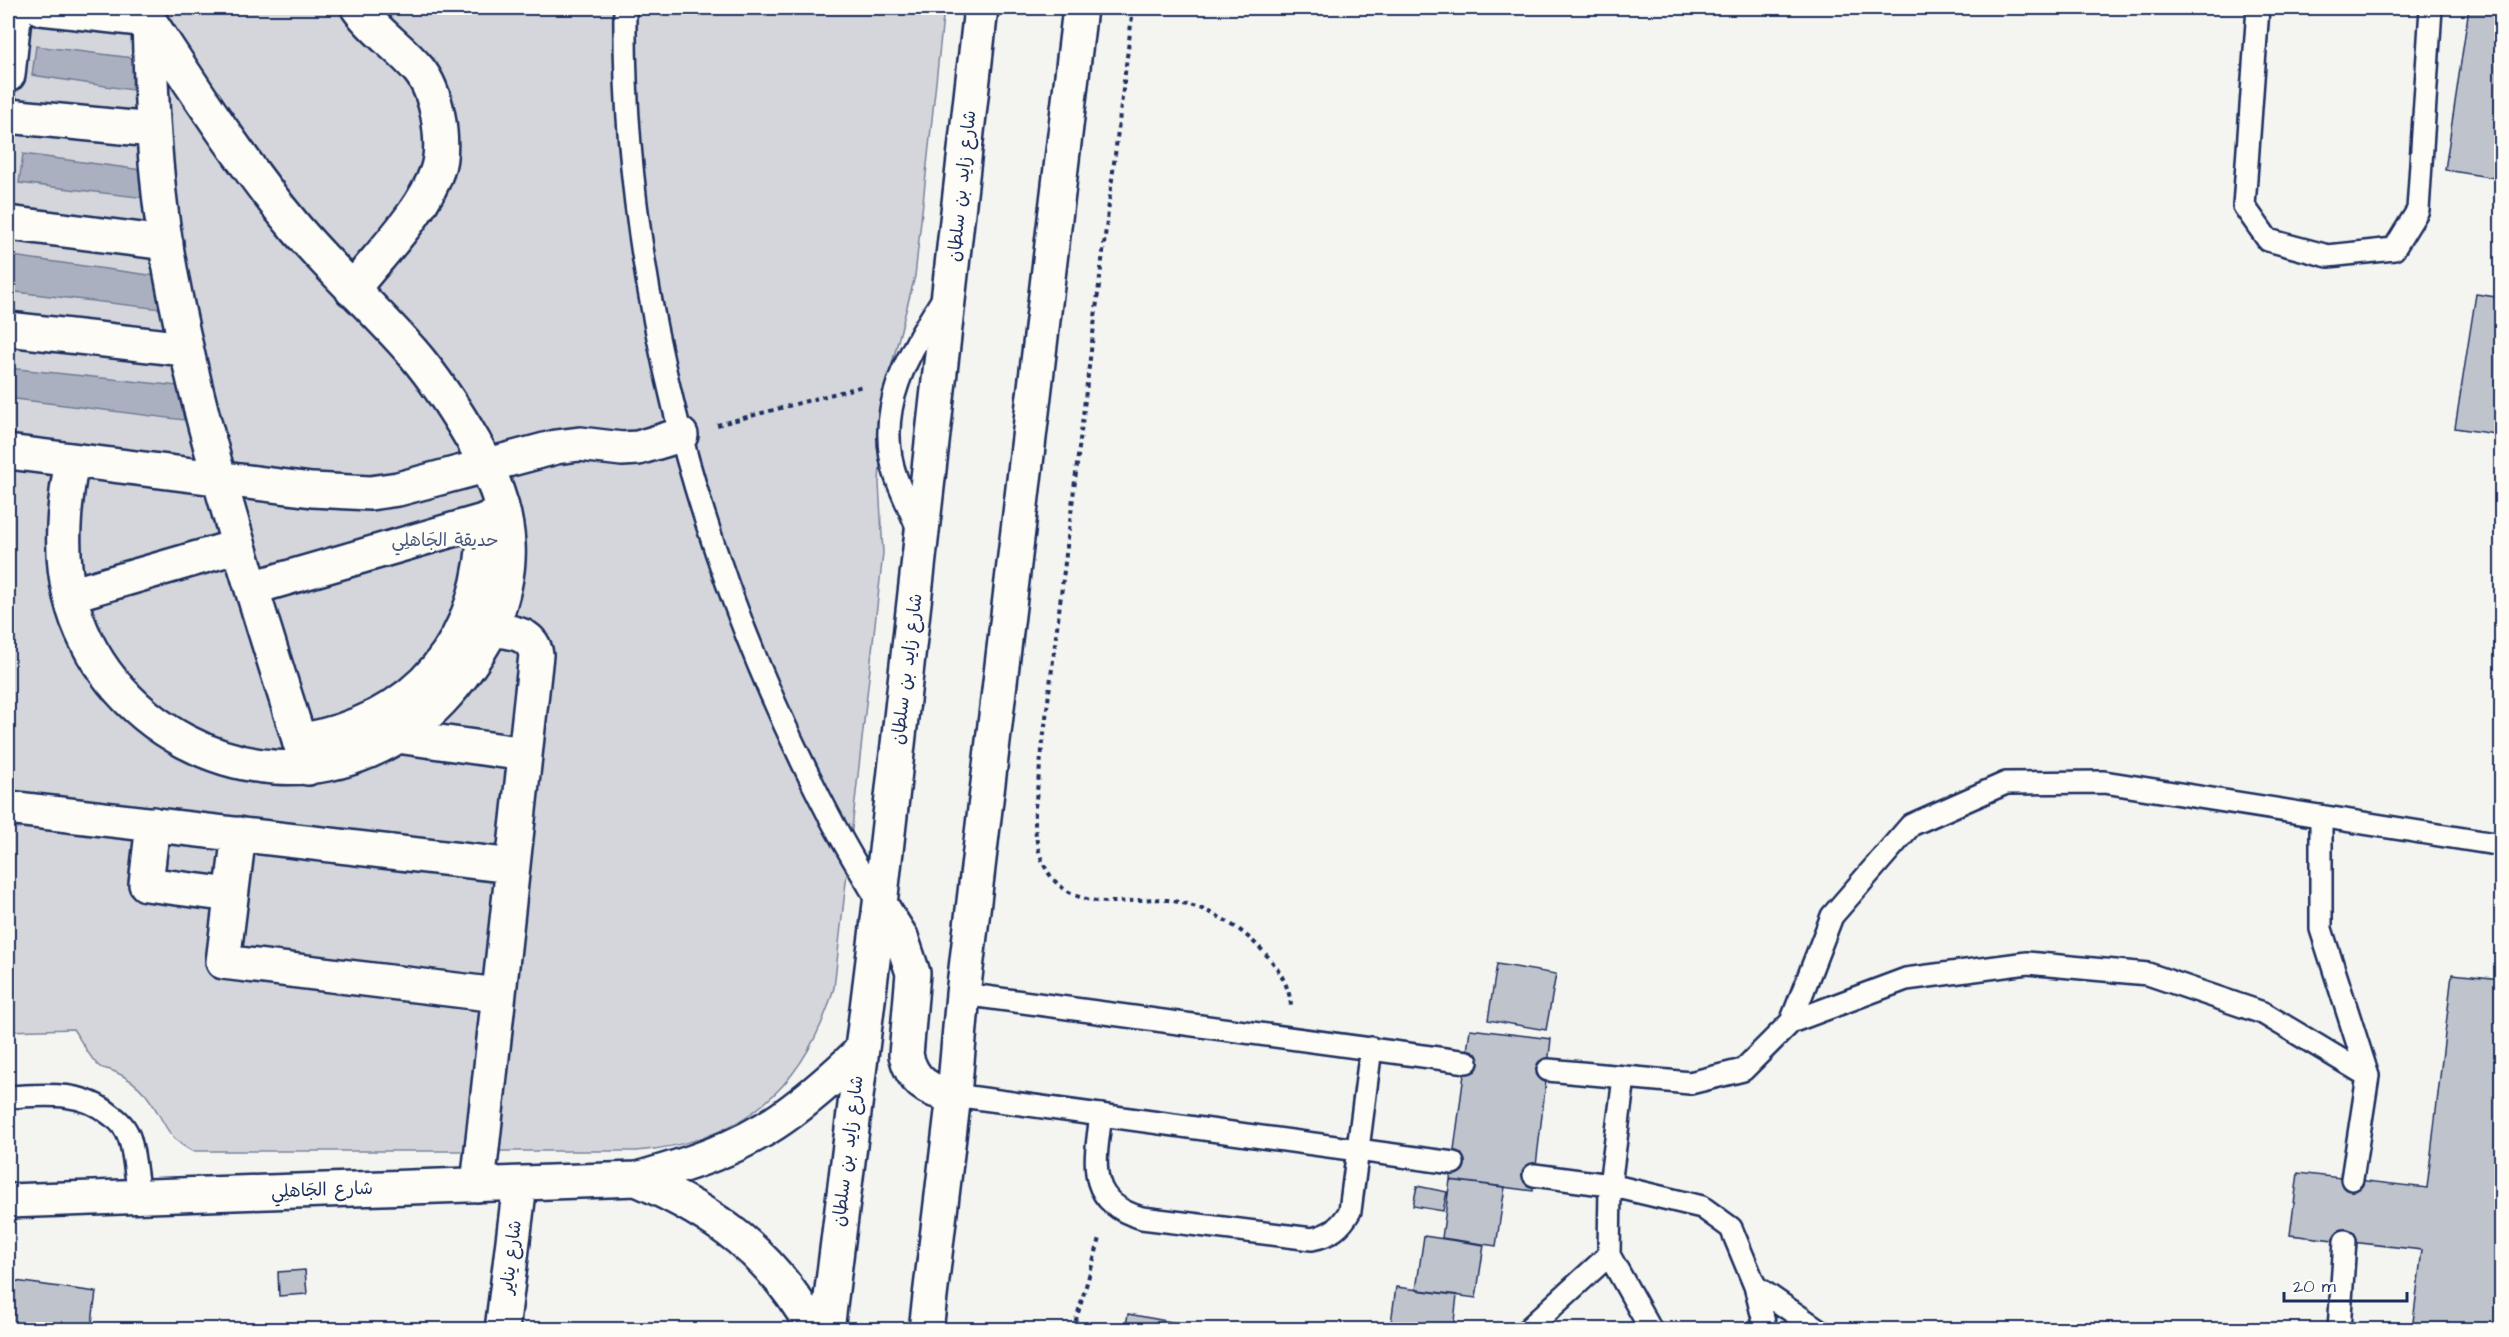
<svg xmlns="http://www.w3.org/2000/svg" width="2509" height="1337" viewBox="0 0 2509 1337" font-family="'Architects Daughter','Playpen Sans Arabic',sans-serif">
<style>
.green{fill:#d4d6db;stroke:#78829c;stroke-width:1.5}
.water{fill:#aab0bf;stroke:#717c98;stroke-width:1.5}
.building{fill:#bfc3cc;stroke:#1b2f5e;stroke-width:1.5}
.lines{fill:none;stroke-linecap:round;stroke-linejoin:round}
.lane-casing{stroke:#1b2f5e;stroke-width:26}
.street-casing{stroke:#1b2f5e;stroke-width:38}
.highway-casing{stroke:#1b2f5e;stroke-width:38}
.path{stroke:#1b2f5e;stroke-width:4;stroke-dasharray:4.5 4.5;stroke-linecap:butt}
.lane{stroke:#fdfcf7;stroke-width:21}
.street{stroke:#fdfcf7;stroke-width:33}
.highway{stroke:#fdfcf7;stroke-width:33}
.labels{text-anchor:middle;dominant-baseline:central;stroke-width:5;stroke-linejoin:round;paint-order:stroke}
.street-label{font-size:18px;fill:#1b2f5e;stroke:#fdfcf7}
.park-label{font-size:18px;fill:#49597d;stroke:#fdfcf7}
</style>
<rect width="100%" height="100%" fill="#f4f4f1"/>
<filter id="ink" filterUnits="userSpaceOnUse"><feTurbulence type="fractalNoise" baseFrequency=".0167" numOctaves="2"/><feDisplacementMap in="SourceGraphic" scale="12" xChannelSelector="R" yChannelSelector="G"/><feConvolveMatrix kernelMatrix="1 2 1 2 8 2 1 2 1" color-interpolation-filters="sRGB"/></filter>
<g filter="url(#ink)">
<path class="green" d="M 8,8 L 944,8 L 915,276 L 892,364 L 883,413 L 879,483 L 883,553 L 834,988 C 805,1088 741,1143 636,1151 L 192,1151 C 164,1137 164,1117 146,1095 C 138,1085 125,1076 113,1071 C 109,1069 103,1069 100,1067 C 92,1062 79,1037 73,1029 L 8,1031 Z"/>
<path class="water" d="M 36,46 L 133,58 L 132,90 L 32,75 Z
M 23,154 L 142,170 L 146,198 L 19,183 Z
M 12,256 L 156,276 L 161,309 L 8,291 Z
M 8,368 L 178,386 L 184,420 L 8,398 Z"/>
<path class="building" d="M 2469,8 L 2502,8 L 2502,179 L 2445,170 Z
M 2476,294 L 2502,298 L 2502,435 L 2455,428 Z
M 1497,964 L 1556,974 L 1546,1030 L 1488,1020 Z
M 2452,974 L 2502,979 L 2502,1330 L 2412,1330 L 2422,1250 L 2290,1235 L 2298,1173 L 2427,1188 Z
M 1470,1029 L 1551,1039 L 1533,1191 L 1450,1180 Z
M 1450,1180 L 1505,1187 L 1496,1246 L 1442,1238 Z
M 1417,1186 L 1447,1192 L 1443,1211 L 1413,1206 Z
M 1424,1236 L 1484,1245 L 1476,1298 L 1416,1290 Z
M 305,1270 L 307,1294 L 279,1296 L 278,1272 Z
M 8,1280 L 96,1292 L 91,1330 L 33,1330 L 8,1326 Z
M 1396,1287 L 1457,1295 L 1453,1330 L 1390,1330 Z
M 1128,1314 L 1216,1330 L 1125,1330 Z"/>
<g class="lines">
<defs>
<path id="lane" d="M 625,8 C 622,272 695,548 813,784 C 833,825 856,865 880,904
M 2258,8 L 2244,206 L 2268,240 L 2328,256 L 2394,249 L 2418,210 L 2431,8
M 919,532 C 912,514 903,496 896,477 C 873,409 909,352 944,297
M 2321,816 L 2321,929 L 2368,1076 L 2352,1179
M 963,994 L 1467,1062
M 1791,1022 L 1906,979 L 2027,963 L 2148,974 L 2263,1013 L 2368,1076
M 1548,1070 L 1690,1083 L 1743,1070 L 1791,1022 L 1832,916 L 1911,825 L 2006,783 L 2104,782 L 2502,845
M 1624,1078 L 1610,1185 L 1609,1255 L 1651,1330
M 954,1095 L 1453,1163
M 8,1097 C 44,1095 81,1090 111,1115 C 120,1121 127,1129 130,1140 C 135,1158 136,1178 139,1196
M 1101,1115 C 1095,1162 1085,1202 1142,1218 L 1312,1239 C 1331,1235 1341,1227 1350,1211 L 1371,1048
M 1534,1175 L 1610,1185 L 1702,1207 L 1731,1228 L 1755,1286 L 1766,1330
M 1755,1286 L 1819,1330
M 1527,1330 L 1609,1255
M 2339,1330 L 2345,1241"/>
<path id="street" d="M 41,8 L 149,20 C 195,90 241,162 295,227 C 332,271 375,309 413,353 C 436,380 456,411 474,442 C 492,475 506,507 508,544 C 510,573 501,602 492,629 C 511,632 533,633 536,655 L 478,1185
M 149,19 C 151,94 154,171 166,246 C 196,424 254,596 308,768
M 8,75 L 15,8
M 8,116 L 153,130
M 8,223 L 166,243
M 352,290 C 379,255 423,212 437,171 C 443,154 441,134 438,116 C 435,101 429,82 419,70 C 400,47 375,32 358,8
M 8,329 L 185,349
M 8,452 L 312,490 L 370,493 L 398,489 L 556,447 L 580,444 L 622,449 L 638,448 L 681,435
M 72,460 C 64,504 59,552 70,596 C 101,724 246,804 369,751 C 426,727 463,681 492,629
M 252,588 L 504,515
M 70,595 L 239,546
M 397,736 L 525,754
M 299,741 C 420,720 483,642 485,520
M 8,808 L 513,866
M 153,824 L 146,884 L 231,895
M 239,834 L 223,962 L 498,995
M 637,1179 C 715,1213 772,1253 814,1330
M 8,1201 L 637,1179 C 687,1165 738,1149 782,1118 C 810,1098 835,1076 860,1052
M 502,1330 L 520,1184"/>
<path id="highway" d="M 880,904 L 901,937 L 913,973 L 906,1055 C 912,1081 928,1092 954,1095
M 827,1330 L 880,904 L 981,8
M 926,1330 L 954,1095 L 963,994 L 1080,8"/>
</defs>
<use href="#lane" class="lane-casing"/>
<use href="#street" class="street-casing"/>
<use href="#highway" class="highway-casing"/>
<path class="path" d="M 1133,8 L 1035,807 C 1033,859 1049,899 1107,902 C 1128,903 1147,897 1167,900 C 1203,905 1234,922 1259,947 C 1275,963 1290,984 1291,1007
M 717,425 L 863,386
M 1073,1330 L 1101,1235"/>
<use href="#lane" class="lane"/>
<use href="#street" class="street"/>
<use href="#highway" class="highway"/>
</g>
</g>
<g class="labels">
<g class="street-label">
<text transform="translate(962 186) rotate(-84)">شارع زايد بن سلطان</text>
<text transform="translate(907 669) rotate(-83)">شارع زايد بن سلطان</text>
<text transform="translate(848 1151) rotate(-83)">شارع زايد بن سلطان</text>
<text transform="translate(322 1190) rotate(-2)">شارع الجَاهلِي</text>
<text transform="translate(511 1257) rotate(-83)">شارع يناير</text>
</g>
<g class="park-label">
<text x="445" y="540">حديقة الجَاهلِي</text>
</g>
</g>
<rect width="2509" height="1337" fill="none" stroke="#fdfcf7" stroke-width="30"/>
<rect x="15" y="15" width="2479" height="1307" fill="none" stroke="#1b2f5e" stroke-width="2" filter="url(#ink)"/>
<path d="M2284 1292v9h123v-9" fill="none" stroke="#1b2f5e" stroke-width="3"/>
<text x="2293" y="1292" font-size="18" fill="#1b2f5e" stroke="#fdfcf7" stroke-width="4.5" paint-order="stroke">20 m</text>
</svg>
